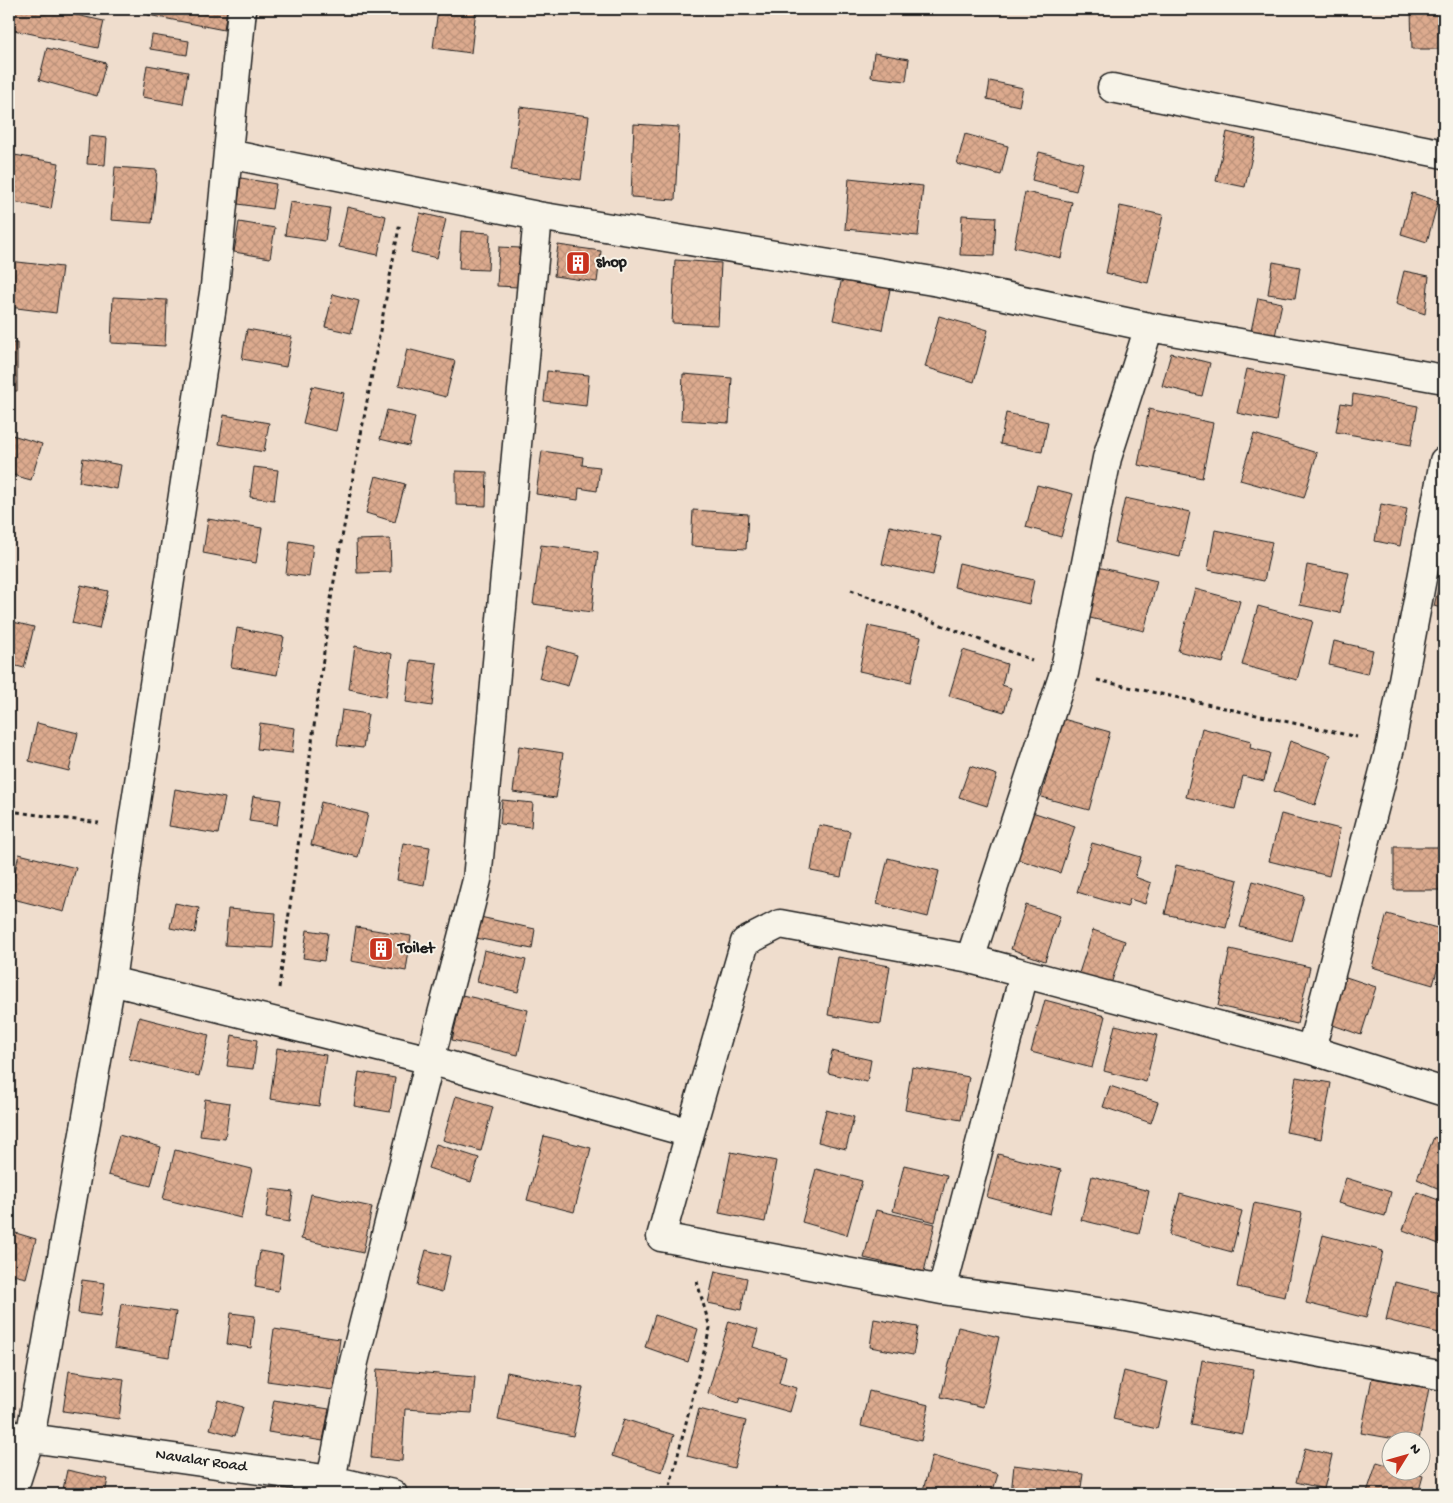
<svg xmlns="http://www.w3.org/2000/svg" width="1453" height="1503" viewBox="0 0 1453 1503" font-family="'Gochi Hand',sans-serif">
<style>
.building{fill:url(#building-cross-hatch);stroke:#1c1c1c}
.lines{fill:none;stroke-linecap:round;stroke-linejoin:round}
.minor-casing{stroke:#1c1c1c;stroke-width:31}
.path{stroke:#1c1c1c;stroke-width:3;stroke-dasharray:4 4;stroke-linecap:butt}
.minor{stroke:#f7f3e8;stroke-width:28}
.labels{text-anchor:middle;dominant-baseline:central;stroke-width:4;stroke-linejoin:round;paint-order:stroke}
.poi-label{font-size:16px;font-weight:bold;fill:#1c1c1c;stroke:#f7f3e8;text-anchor:start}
.street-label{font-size:16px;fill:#1c1c1c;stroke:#f7f3e8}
</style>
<defs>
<pattern id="building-cross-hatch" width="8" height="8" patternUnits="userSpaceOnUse" patternTransform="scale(1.25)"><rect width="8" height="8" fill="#dcaa8e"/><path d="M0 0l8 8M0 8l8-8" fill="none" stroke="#bc927a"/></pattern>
</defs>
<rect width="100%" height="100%" fill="#efddcd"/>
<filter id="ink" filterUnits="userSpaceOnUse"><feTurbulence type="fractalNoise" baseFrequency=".02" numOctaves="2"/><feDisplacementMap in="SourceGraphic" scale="10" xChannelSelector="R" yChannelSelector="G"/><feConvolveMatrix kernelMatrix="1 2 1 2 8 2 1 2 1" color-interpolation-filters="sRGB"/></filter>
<g filter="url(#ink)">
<path class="building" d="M 9,9 L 48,9 L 104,21 L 98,48 L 9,29 Z
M 149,9 L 227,9 L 224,30 L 148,15 Z
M 438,9 L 476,9 L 471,53 L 433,48 Z
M 1411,9 L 1444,9 L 1444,49 L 1412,49 Z
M 152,35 L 189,41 L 187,55 L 150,49 Z
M 47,48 L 106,63 L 97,96 L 39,80 Z
M 874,53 L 909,59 L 906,81 L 871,77 Z
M 147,65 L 188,72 L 183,104 L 142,97 Z
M 990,81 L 1023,88 L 1019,106 L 987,99 Z
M 520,107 L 589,116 L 581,180 L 511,170 Z
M 634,124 L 679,127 L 675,200 L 631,197 Z
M 1227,132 L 1256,139 L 1245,187 L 1216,181 Z
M 965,134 L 1008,146 L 1001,175 L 957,164 Z
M 89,136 L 107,138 L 105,165 L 87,164 Z
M 1039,152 L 1083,163 L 1076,191 L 1032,180 Z
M 9,154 L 59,163 L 51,209 L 9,201 Z
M 115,167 L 157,170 L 152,223 L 111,220 Z
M 241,178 L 276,184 L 272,209 L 238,204 Z
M 849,178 L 923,186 L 918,236 L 845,229 Z
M 1025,192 L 1072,202 L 1061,258 L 1014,247 Z
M 1412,193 L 1438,201 L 1427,242 L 1401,234 Z
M 290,202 L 330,208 L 325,241 L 285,235 Z
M 1120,206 L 1163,215 L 1148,283 L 1106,273 Z
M 347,207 L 386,216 L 378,255 L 339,247 Z
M 420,213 L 446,219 L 437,258 L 411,252 Z
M 962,215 L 996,217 L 994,256 L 960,255 Z
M 239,222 L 275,228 L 270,258 L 234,252 Z
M 461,231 L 490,233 L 488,270 L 459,269 Z
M 558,245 L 601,251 L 597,282 L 554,276 Z
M 499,247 L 520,248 L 518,287 L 497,286 Z
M 675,260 L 721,263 L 718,325 L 672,323 Z
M 9,261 L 62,267 L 56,313 L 9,307 Z
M 1273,262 L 1300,267 L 1295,298 L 1268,294 Z
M 1404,271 L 1429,276 L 1425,314 L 1396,304 Z
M 843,273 L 891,284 L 882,330 L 833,320 Z
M 333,294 L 359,301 L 351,333 L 325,327 Z
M 113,297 L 167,300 L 165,346 L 111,343 Z
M 1258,298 L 1282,303 L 1275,336 L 1251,331 Z
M 939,316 L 988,330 L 974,382 L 925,367 Z
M 247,329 L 292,337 L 286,367 L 242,359 Z
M 9,343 L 17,343 L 17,391 L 9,391 Z
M 407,349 L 455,361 L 446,397 L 399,385 Z
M 1171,353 L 1210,363 L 1202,396 L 1162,386 Z
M 1247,369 L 1284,377 L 1276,421 L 1237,413 Z
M 547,371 L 589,375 L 586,406 L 544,401 Z
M 683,374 L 732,378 L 729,423 L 681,420 Z
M 312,386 L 344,393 L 336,431 L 303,423 Z
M 1353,394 L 1418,406 L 1411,445 L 1336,432 L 1341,403 L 1352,405 Z
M 1149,409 L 1213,423 L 1202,478 L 1138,465 Z
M 387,410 L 415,417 L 409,446 L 380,439 Z
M 1006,413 L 1048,422 L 1042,452 L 1000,444 Z
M 224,415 L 269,423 L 264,452 L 219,444 Z
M 9,434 L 42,444 L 31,480 L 9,474 Z
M 1254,434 L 1317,453 L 1304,498 L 1240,480 Z
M 542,451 L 583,457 L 582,465 L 600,467 L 597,491 L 579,488 L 578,500 L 536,494 Z
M 83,458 L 121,465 L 117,489 L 79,482 Z
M 254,467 L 278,470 L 274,500 L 250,497 Z
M 456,471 L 487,472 L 486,506 L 456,505 Z
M 376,476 L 405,484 L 395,522 L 366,513 Z
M 1037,485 L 1073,494 L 1061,537 L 1026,527 Z
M 1125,498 L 1190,512 L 1180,557 L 1115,543 Z
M 1381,504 L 1407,509 L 1400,546 L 1375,541 Z
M 693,510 L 748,514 L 746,549 L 691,546 Z
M 208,519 L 262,528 L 256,563 L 203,553 Z
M 890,526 L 941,537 L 933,575 L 882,564 Z
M 1215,530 L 1272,542 L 1264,581 L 1208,570 Z
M 390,539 L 391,572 L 357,573 L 356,540 Z
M 290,541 L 313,545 L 309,577 L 286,574 Z
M 541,545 L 598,552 L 592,612 L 533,604 Z
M 959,563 L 1034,580 L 1029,604 L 954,587 Z
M 1307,565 L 1349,573 L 1340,613 L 1300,605 Z
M 1098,567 L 1157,581 L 1144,631 L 1086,617 Z
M 1443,568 L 1444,569 L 1444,609 L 1434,606 Z
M 81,585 L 108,591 L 99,629 L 72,623 Z
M 1195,589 L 1240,601 L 1223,663 L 1178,651 Z
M 1258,606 L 1313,621 L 1297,680 L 1242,665 Z
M 9,621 L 34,627 L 24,668 L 9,664 Z
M 868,626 L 921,637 L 911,682 L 859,671 Z
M 237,628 L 284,637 L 277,675 L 231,667 Z
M 1334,641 L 1373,650 L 1367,674 L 1329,665 Z
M 355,646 L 392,654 L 386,697 L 349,689 Z
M 547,646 L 577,655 L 568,686 L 539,678 Z
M 963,650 L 1007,664 L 1002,685 L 1011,688 L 1004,712 L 949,696 Z
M 411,660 L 437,663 L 432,706 L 406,702 Z
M 1444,675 L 1444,699 L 1439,697 Z
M 342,710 L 368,714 L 363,748 L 337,745 Z
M 1063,719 L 1110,732 L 1089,810 L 1041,797 Z
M 37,723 L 78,733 L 69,771 L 29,761 Z
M 260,723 L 295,728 L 292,753 L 257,749 Z
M 1202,728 L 1251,741 L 1250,748 L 1270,753 L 1264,781 L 1243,776 L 1235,809 L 1186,797 Z
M 1290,741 L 1331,755 L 1315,805 L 1274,791 Z
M 519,746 L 563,753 L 556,798 L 513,792 Z
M 970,766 L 997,775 L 987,806 L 959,797 Z
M 175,789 L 225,798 L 218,834 L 169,826 Z
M 253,796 L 281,800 L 277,825 L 249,821 Z
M 502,800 L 533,803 L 531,827 L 500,824 Z
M 321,802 L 368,814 L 358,857 L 311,845 Z
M 1029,811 L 1075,826 L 1060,873 L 1014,858 Z
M 1281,814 L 1340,829 L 1329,876 L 1269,861 Z
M 819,825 L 850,831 L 841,877 L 811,871 Z
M 403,843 L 430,847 L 424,885 L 397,880 Z
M 1092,843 L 1141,857 L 1135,877 L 1151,883 L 1145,904 L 1130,899 L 1127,907 L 1077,892 Z
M 1394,847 L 1444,847 L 1444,890 L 1394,890 Z
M 19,854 L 76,868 L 64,912 L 9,898 Z
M 888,858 L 939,871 L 928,917 L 877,904 Z
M 1176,865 L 1238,880 L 1226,928 L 1165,914 Z
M 1253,881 L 1304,896 L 1292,941 L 1240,927 Z
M 175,903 L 199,908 L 195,933 L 170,928 Z
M 1026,905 L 1060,916 L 1045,961 L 1011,949 Z
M 228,909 L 276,913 L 273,948 L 225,945 Z
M 1387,914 L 1444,930 L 1444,945 L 1433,985 L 1372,967 Z
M 480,917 L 535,929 L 532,949 L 476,938 Z
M 356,927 L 411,936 L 406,971 L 351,961 Z
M 307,930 L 328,933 L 324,961 L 303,958 Z
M 1093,930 L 1125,941 L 1111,984 L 1079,973 Z
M 1230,949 L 1310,967 L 1297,1024 L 1218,1006 Z
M 484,950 L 526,960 L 518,992 L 477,982 Z
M 838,957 L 890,966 L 881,1024 L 828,1015 Z
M 1346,977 L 1376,987 L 1361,1035 L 1330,1024 Z
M 462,995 L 528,1010 L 518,1055 L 452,1040 Z
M 1045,1000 L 1105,1016 L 1092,1068 L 1031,1052 Z
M 139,1017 L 209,1035 L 199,1076 L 129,1059 Z
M 1115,1025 L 1157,1035 L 1146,1082 L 1104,1071 Z
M 232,1035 L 257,1040 L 253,1069 L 227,1066 Z
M 277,1048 L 326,1055 L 319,1106 L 270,1099 Z
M 832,1051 L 871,1060 L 867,1082 L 828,1073 Z
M 912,1067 L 969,1077 L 961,1120 L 905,1110 Z
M 359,1072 L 395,1078 L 390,1112 L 354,1106 Z
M 1296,1077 L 1331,1083 L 1321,1139 L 1286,1132 Z
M 1110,1086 L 1158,1102 L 1151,1123 L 1103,1107 Z
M 456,1096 L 493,1107 L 481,1151 L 443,1140 Z
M 205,1099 L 230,1103 L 225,1139 L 200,1136 Z
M 826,1110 L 854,1117 L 846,1149 L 818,1142 Z
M 119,1135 L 161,1147 L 151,1186 L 108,1175 Z
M 544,1136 L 591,1148 L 574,1212 L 527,1200 Z
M 1434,1137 L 1444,1141 L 1444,1191 L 1417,1179 Z
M 436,1144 L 479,1158 L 471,1182 L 428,1168 Z
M 175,1150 L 252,1169 L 241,1218 L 163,1199 Z
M 731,1152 L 776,1161 L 765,1222 L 719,1213 Z
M 998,1154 L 1061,1170 L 1050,1214 L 987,1197 Z
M 904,1165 L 947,1175 L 935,1222 L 893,1211 Z
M 816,1169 L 862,1181 L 847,1235 L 802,1222 Z
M 1092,1176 L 1149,1191 L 1139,1234 L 1081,1220 Z
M 1346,1178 L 1391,1192 L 1385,1216 L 1338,1203 Z
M 270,1189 L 293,1192 L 289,1222 L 266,1218 Z
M 1417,1192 L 1444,1202 L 1444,1246 L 1403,1230 Z
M 311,1194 L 372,1207 L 363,1253 L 301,1239 Z
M 1180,1194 L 1242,1211 L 1232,1252 L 1169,1235 Z
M 1254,1203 L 1302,1213 L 1285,1297 L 1237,1287 Z
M 876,1210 L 935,1224 L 924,1272 L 864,1258 Z
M 9,1231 L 36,1239 L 26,1278 L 9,1274 Z
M 1323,1235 L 1383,1251 L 1366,1318 L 1306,1303 Z
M 426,1250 L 450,1256 L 442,1292 L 417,1285 Z
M 260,1251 L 283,1255 L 278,1291 L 255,1287 Z
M 715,1271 L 747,1278 L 741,1310 L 708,1303 Z
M 82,1280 L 105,1283 L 100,1316 L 78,1313 Z
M 1395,1282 L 1444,1294 L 1443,1334 L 1386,1320 Z
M 121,1304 L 176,1312 L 169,1357 L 114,1348 Z
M 231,1313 L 255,1316 L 251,1348 L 227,1344 Z
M 655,1315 L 698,1329 L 688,1362 L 645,1347 Z
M 874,1319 L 918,1327 L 913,1355 L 870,1347 Z
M 729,1321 L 758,1330 L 753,1347 L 786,1357 L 779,1383 L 797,1388 L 790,1412 L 740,1398 L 738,1403 L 708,1393 Z
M 958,1327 L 999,1337 L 983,1407 L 941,1397 Z
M 274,1329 L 340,1339 L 333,1390 L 267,1381 Z
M 1202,1360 L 1254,1369 L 1243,1434 L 1191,1425 Z
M 377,1369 L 475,1377 L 472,1413 L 405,1409 L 402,1461 L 371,1458 Z
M 69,1371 L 124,1379 L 119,1419 L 63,1411 Z
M 1124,1371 L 1168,1382 L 1157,1429 L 1113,1419 Z
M 507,1372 L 583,1388 L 573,1436 L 498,1420 Z
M 1372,1378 L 1429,1388 L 1419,1440 L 1401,1440 L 1361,1433 Z
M 869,1391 L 929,1405 L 921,1441 L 861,1426 Z
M 218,1400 L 243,1407 L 235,1436 L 210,1429 Z
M 274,1400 L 329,1409 L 323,1441 L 268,1432 Z
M 699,1409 L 746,1421 L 734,1468 L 687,1456 Z
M 624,1419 L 674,1435 L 662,1472 L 612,1456 Z
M 1305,1448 L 1332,1455 L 1324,1489 L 1296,1482 Z
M 932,1456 L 998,1474 L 992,1494 L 922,1494 Z
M 1377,1462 L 1390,1466 L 1390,1470 L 1405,1470 L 1423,1476 L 1418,1494 L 1373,1494 L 1367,1492 Z
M 1014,1465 L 1083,1474 L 1080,1494 L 1011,1494 Z
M 67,1470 L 108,1479 L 105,1494 L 62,1494 Z
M 234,1489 L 251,1491 L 251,1494 L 234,1494 Z"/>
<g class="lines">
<defs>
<path id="minor" d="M 1112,88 L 1444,154
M 228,154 L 538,216 L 939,282 L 1149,327 L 1444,379
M 1149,327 L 1107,458 L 1064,673 L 970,959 L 1311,1050 L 1391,744 L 1444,461
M 111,981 L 430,1060 L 482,1075 L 690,1133 L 745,942 L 780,924 L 970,959
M 1311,1050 L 1444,1092
M 690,1133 L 661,1237 L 942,1290 L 1024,974
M 942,1290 L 1120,1315 L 1444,1376
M 9,1435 L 331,1480 L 393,1494
M 331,1480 L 354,1362 L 430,1060 L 477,880 L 538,216
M 12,1494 L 30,1438 L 111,981 L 132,828 L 215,286 L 242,9"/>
</defs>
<use href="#minor" class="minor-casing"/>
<path class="path" d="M 851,590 L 1032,660
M 1097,680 L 1357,737
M 9,811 L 99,823
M 279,988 L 332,592 L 400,222
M 668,1494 L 710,1328 L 696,1278"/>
<use href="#minor" class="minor"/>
</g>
</g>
<defs>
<symbol id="building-square" viewBox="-11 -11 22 22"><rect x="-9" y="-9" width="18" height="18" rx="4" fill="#c8321e" stroke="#f7f3e8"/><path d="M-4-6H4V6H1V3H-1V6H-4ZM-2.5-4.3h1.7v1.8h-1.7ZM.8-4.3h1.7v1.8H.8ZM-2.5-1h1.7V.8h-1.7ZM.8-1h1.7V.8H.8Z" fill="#fff"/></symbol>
</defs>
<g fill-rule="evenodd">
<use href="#building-square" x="564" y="249" width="28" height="28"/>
<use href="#building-square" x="367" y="935" width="28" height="28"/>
</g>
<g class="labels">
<g class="poi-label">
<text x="596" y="263">shop</text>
<text x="398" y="949">Toilet</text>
</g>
<g class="street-label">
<text transform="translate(201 1462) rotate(8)">Navalar Road</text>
</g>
</g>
<rect width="1453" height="1503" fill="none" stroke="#f7f3e8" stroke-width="30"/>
<rect x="15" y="15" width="1423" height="1473" fill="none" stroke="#1c1c1c" stroke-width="2" filter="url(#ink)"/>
<g transform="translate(1406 1456) rotate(53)"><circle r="24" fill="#f7f3e8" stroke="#9f9d96"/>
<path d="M0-4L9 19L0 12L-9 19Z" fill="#c8321e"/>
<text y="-8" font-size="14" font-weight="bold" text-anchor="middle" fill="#1c1c1c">N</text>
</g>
</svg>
